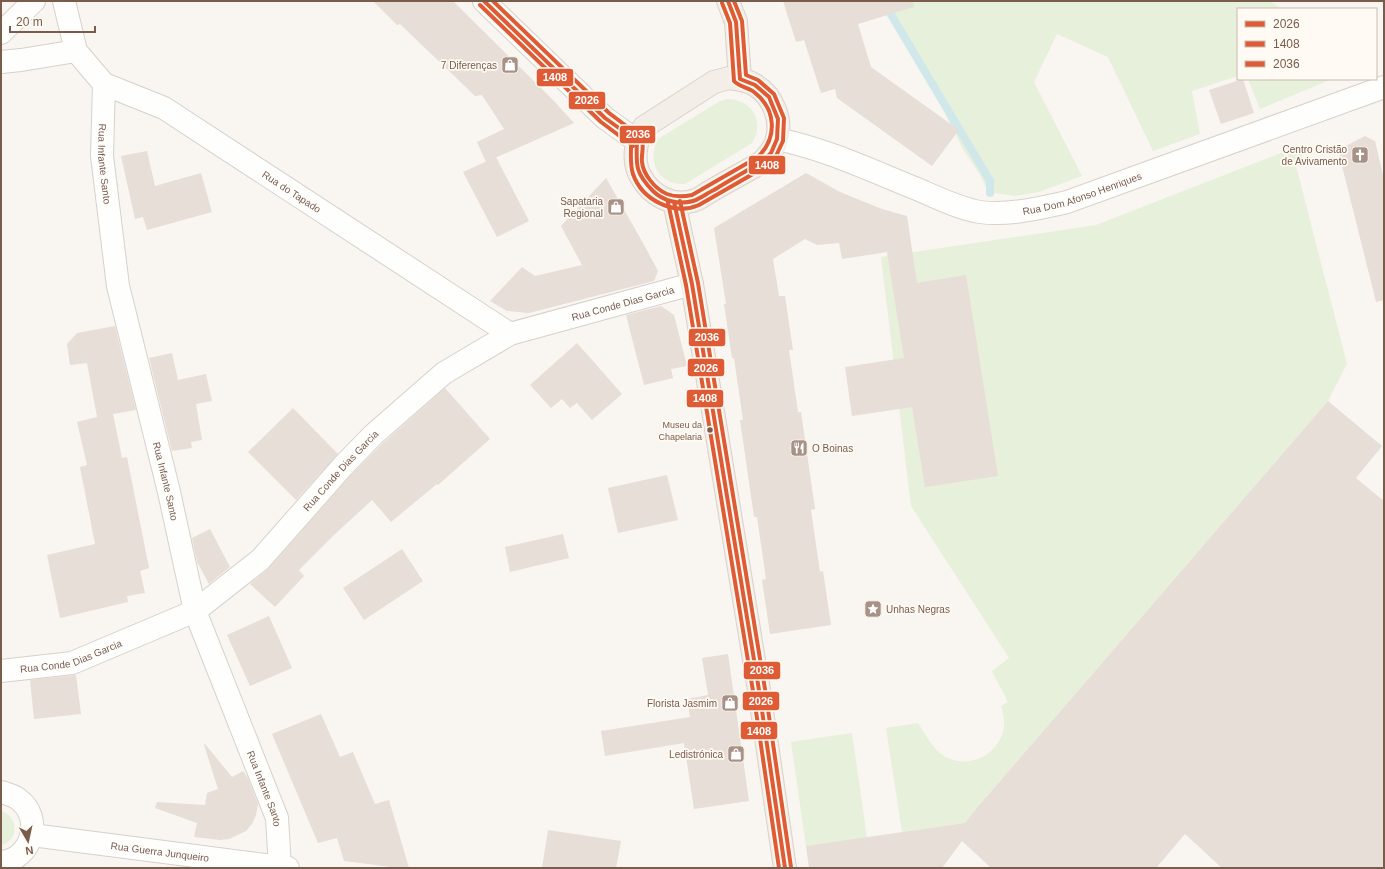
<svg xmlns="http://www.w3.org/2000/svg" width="1385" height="869" viewBox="0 0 1385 869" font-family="Helvetica,sans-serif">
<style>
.green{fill:#e7f0db}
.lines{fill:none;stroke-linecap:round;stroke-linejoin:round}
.stream{stroke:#d0e8ea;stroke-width:8}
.building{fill:#e6ded7}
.street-casing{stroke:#d7d1cb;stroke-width:24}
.secondary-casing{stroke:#d9d2cb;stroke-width:24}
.primary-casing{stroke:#dad1cc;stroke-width:24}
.street{stroke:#fefefd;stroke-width:22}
.secondary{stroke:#fefefd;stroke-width:22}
.primary{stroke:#f3eee8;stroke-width:22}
.bus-1-casing{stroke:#fffaf3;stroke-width:7}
.bus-2-casing{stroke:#fffaf3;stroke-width:7}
.bus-3-casing{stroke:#fffaf3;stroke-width:7}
.bus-1{stroke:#df5b35;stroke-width:4}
.bus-2{stroke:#df5b35;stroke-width:4}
.bus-3{stroke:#df5b35;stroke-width:4}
.bus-dot{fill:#7a5c4d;stroke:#fffaf3;stroke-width:1.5}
.labels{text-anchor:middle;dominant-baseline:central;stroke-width:3.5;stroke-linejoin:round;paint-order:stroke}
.bus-label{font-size:9px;fill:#7a5c4d;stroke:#fffaf3;text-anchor:end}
.poi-label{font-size:10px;fill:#7a5c4d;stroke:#fffaf3;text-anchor:end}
.street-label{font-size:10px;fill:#7a5c4d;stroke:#fffaf3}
.line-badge{stroke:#fffaf3;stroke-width:1.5}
.badge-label{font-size:11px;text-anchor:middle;font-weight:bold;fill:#fff}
</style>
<rect width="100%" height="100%" fill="#f9f5f0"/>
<path class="green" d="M 882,1 L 1270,1 L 1282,9 L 1238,9 L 1238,76 L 1192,91 L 1200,134 L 1153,151 L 1108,57 L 1057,34 L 1034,82 L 1082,176 L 1039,192 L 1015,196 L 988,192 L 980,175 L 964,151 L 906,36 L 887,16 Z
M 1248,79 L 1332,79 L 1260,109 Z
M 728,99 C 753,100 765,122 752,143 L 685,184 C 659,185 646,162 658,139 L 720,101 Z
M 1299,146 L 1303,159 L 1295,162 L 1347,364 L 1328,401 L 976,809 L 965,823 L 902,832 L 886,728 L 918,723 C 926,735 934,752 948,758 C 972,769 1000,753 1004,727 C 1005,720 1003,713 1001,706 L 1008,702 L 992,671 L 1009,658 L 911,506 L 881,257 L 1096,225 Z
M 852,733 L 867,838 L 806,846 L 791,742 Z
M 1,811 C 19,816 19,841 1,845 Z"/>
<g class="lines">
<path class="stream" d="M 883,1 L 990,181 L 990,193"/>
</g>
<path class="building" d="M 373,1 L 453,1 L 553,100 L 574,123 L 486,162 L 477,142 L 504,129 L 482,95 L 475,96 L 400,24 L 397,25 Z
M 783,1 L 913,1 L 914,7 L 858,24 L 871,67 L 959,130 L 932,166 L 837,98 L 835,89 L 821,93 L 804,40 L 796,42 Z
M 1243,79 L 1254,113 L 1221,124 L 1209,90 Z
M 1365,136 L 1375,141 L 1384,179 L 1384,300 L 1376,302 L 1338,150 Z
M 147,151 L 155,186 L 201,173 L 212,212 L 147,230 L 143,217 L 135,219 L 121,156 Z
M 496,157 L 529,221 L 497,237 L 463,172 Z
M 806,173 L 840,192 L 882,209 L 907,216 L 917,283 L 966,275 L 998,476 L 925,487 L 912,407 L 852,416 L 845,367 L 904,358 L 887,252 L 842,259 L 839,243 L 817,245 L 805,239 L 773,259 L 779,296 L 785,296 L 793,350 L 789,350 L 798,412 L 801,412 L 815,509 L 811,510 L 820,572 L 823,571 L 831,625 L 770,634 L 762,580 L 766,579 L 757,517 L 754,517 L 740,420 L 743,420 L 734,358 L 732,358 L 724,304 L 726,304 L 714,228 Z
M 606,178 L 643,243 L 658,271 L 654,281 L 529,313 L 507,311 L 490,301 L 522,267 L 535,276 L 582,265 L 561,226 L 572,214 L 578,210 L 577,209 Z
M 661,306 L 674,315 L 687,366 L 671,369 L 673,378 L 644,385 L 626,315 Z
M 115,326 L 136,410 L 113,414 L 122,458 L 127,457 L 149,568 L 140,571 L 145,593 L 127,596 L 128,602 L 60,618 L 47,555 L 95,544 L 80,467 L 87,465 L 77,422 L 109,414 L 97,417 L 87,363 L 70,365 L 67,344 L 77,333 Z
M 577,343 L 622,394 L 592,420 L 577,403 L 570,408 L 562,399 L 551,408 L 530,385 Z
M 172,353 L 178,380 L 206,374 L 212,401 L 196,404 L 202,440 L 191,442 L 192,448 L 172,451 L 149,358 Z
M 445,388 L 490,439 L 438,485 L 437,484 L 391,522 L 372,500 L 333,536 L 299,570 L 304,576 L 275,607 L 250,584 L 269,568 L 352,474 L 382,444 Z
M 1328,401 L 1382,446 L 1356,478 L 1384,501 L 1384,868 L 1222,868 L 1185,834 L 1156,868 L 991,868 L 962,841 L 942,868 L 809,868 L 806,846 L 965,823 L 976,809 Z
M 293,408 L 338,454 L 296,500 L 248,452 Z
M 667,475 L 678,520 L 618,533 L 608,488 Z
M 210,529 L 230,567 L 209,584 L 197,562 L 192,538 Z
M 563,534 L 569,558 L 510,572 L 505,547 Z
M 402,549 L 423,581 L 364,620 L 343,588 Z
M 269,616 L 292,668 L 250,686 L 227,635 Z
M 728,654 L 749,801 L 694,809 L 684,743 L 605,756 L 601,731 L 690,717 L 687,699 L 708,695 L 702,658 Z
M 76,675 L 81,714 L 34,719 L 30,680 Z
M 321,714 L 340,757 L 353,752 L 375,804 L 389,800 L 409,868 L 399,868 L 344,861 L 337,838 L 318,843 L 272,734 Z
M 205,744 L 232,777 L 243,771 L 248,778 L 258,804 L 256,815 L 252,824 L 246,831 L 229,839 L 220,840 L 194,837 L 197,823 L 155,808 L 157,802 L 205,805 L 207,793 L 218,789 L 204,745 Z
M 548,830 L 621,841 L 616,868 L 542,868 Z"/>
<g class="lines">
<defs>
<g id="street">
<path id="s1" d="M 64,1 L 76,51 L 104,84 L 164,108 L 510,334"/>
<path d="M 484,1 L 605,118 L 637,141"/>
<path d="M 1,33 L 34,1"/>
<path d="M 1,62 L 21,60 L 76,51"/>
<path id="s2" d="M 104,84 L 102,156 L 118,286 L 169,492 L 195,611 L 277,818 L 280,867"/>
<path id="s3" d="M 1,671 L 72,663 L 195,611 L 260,560 L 343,466 L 373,435 L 444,373 L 510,334 L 692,284"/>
<path d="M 1,792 C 7,794 13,795 18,799 C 44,817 32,860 1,862"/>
<path id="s4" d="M 32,835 L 288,868"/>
</g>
<g id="secondary">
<path id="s5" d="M 777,139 C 826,149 872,171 917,189 C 936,197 960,209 980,212 C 1009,216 1039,208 1067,202 L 1384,87"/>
</g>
<path id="primary" d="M 728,1 L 736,22 L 740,79
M 729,78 C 738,79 747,80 755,85 C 773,96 782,119 777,139 C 775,149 768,155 762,162 C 745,172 728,181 711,191 C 705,194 699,200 692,201 C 672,207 651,195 641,177 C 632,162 635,141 644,127 L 714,82 Z
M 674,202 L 692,284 L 759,690 L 785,868"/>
</defs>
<use href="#street" class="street-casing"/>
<use href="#secondary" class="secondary-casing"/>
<use href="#primary" class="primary-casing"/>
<use href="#street" class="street"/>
<use href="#secondary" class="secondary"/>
<use href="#primary" class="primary"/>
<defs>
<path id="bus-1" d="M 484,1 L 605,118 L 637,141 C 636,165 635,173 653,191 C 663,201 679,205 693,201 C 700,199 707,193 714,190 C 730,180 746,171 762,162 L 771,153 L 777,139 L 778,119 L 769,97 L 755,85 L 740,79 L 736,22 L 728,1
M 674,202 L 692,284 L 759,690 L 785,868"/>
<path id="bus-2" d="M 480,5 L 601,122 L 633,146
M 631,146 C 631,155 630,165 633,174 C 642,200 674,216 699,205 L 765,167 L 776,156 L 783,141 L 784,118 L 774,94 L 758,80 L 746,75 L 742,21 L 734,1
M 668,203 L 686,285 L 753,691 L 779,868"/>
<path id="bus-3" d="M 493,1 L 609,113 L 641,137 C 645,144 641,154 642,162 C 643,174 655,189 667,194 C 675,197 683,197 692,195 L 758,157 C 778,137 776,109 754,92 C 748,87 739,87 734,81 L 730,23 L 722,3
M 680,201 L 698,283 L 765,689 L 791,867"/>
</defs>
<use href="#bus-1" class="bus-1-casing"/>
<use href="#bus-2" class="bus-2-casing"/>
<use href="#bus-3" class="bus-3-casing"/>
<use href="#bus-1" class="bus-1"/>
<use href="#bus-2" class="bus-2"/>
<use href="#bus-3" class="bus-3"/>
</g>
<defs>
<symbol id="shop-square" viewBox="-11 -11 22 22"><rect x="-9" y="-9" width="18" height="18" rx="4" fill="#a69286" stroke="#fffaf3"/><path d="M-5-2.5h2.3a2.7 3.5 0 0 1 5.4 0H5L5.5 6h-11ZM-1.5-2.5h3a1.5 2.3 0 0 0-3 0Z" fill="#fff"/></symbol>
<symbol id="church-square" viewBox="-11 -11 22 22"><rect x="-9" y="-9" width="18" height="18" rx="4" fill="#a69286" stroke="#fffaf3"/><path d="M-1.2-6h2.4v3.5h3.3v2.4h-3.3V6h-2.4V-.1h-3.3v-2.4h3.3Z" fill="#fff"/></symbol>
<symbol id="restaurant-square" viewBox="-11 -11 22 22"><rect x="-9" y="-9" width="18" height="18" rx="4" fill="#a69286" stroke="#fffaf3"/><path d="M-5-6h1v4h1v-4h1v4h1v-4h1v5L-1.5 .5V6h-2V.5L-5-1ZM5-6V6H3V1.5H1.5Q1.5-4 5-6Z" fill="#fff"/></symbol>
<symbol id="sight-square" viewBox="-11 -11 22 22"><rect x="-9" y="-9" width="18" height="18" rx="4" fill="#a69286" stroke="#fffaf3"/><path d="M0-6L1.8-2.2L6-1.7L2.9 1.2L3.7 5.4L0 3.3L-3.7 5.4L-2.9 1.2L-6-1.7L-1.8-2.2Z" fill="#fff"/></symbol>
</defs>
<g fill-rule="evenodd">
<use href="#shop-square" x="500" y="55" width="20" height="20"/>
<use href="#church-square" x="1350" y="145" width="20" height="20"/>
<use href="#shop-square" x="606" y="197" width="20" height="20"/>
<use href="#restaurant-square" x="789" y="438" width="20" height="20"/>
<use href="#sight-square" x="863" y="599" width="20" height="20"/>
<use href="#shop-square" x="720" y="693" width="20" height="20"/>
<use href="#shop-square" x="726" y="744" width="20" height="20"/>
</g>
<circle class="bus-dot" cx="710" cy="430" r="3.5"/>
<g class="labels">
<g class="bus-label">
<text x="702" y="425">Museu da<tspan x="702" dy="12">Chapelaria</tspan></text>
</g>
<g class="poi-label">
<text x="497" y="65">7 Diferenças</text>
<text x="1347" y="149">Centro Cristão<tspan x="1347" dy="12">de Avivamento</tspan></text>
<text x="603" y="201">Sapataria<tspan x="603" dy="12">Regional</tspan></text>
<text x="812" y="448" text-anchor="start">O Boinas</text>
<text x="886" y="609" text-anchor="start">Unhas Negras</text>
<text x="717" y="703">Florista Jasmim</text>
<text x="723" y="754">Ledistrónica</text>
</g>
<g class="street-label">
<text stroke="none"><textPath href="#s2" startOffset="80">Rua Infante Santo</textPath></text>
<text stroke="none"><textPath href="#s1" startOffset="312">Rua do Tapado</textPath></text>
<text stroke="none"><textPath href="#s5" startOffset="321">Rua Dom Afonso Henriques</textPath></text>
<text stroke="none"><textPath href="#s3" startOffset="744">Rua Conde Dias Garcia</textPath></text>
<text stroke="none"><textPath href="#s3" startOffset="408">Rua Conde Dias Garcia</textPath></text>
<text stroke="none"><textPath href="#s2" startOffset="404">Rua Infante Santo</textPath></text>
<text stroke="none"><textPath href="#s3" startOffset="72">Rua Conde Dias Garcia</textPath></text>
<text stroke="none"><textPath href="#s2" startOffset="728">Rua Infante Santo</textPath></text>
<text stroke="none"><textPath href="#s4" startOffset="129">Rua Guerra Junqueiro</textPath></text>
</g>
</g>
<g class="line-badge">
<rect x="536" y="68" width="38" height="19" rx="4" fill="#df5b35"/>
<rect x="568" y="91" width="38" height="19" rx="4" fill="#df5b35"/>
<rect x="619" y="125" width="37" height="19" rx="4" fill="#df5b35"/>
<rect x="748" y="155" width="38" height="20" rx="4" fill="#df5b35"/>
<rect x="688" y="328" width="38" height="19" rx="4" fill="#df5b35"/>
<rect x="687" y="358" width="38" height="19" rx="4" fill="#df5b35"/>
<rect x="686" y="389" width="38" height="19" rx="4" fill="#df5b35"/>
<rect x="743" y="661" width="38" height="19" rx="4" fill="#df5b35"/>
<rect x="742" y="691" width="38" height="20" rx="4" fill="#df5b35"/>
<rect x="740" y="721" width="38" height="19" rx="4" fill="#df5b35"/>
</g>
<g class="badge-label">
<text x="555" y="81">1408</text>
<text x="587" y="104">2026</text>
<text x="638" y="138">2036</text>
<text x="767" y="169">1408</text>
<text x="707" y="341">2036</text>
<text x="706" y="372">2026</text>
<text x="705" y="402">1408</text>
<text x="762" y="674">2036</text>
<text x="761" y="705">2026</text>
<text x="759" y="735">1408</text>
</g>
<rect width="1385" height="869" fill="none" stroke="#7a5c4d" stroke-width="4"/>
<rect x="1237" y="8" width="140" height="72" fill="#fffaf3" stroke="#cabbb1"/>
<rect x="1245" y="21" width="20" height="6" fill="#df5b35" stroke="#cabbb1"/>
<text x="1273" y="28" font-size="12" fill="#7a5c4d">2026</text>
<rect x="1245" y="41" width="20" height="6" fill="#df5b35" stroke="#cabbb1"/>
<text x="1273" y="48" font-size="12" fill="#7a5c4d">1408</text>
<rect x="1245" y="61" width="20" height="6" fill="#df5b35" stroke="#cabbb1"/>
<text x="1273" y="68" font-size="12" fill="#7a5c4d">2036</text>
<g transform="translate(28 841) rotate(171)" stroke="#fffaf3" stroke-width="3" paint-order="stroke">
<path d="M0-3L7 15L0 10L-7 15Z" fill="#7a5c4d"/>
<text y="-6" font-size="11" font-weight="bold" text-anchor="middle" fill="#7a5c4d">N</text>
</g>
<path d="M10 26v6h85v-6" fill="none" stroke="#7a5c4d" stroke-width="2"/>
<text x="16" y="26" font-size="12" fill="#7a5c4d" stroke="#fffaf3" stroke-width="3" paint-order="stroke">20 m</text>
</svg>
